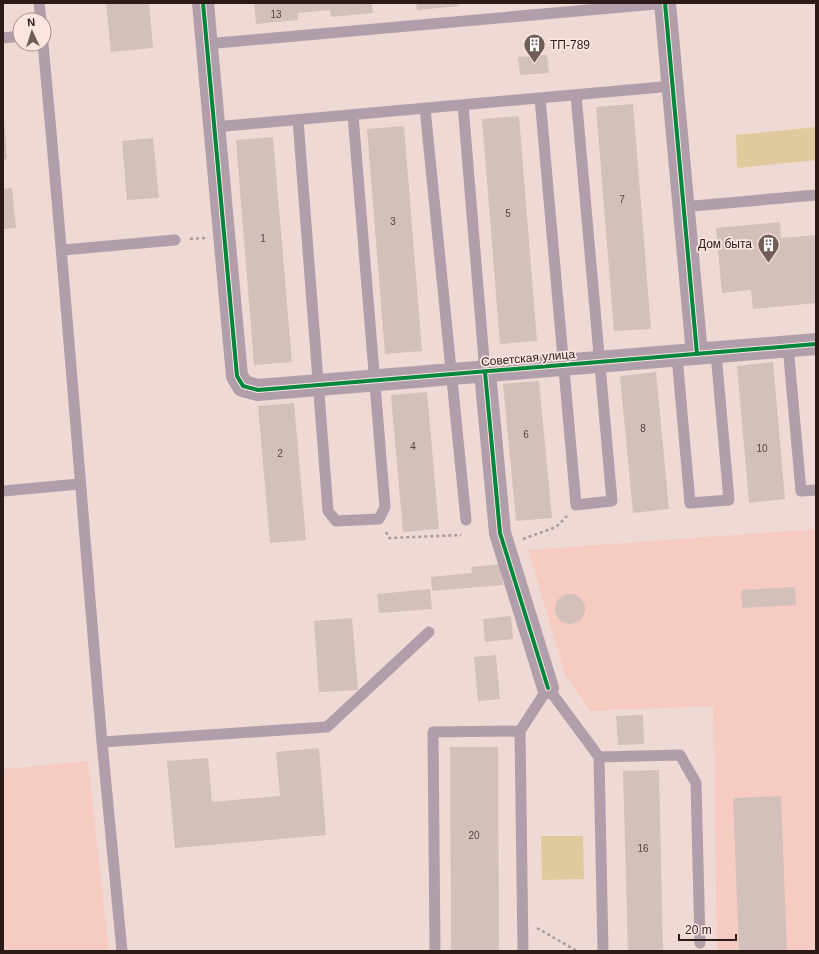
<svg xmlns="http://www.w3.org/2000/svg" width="819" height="954" viewBox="0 0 819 954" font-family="Arial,sans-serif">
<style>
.built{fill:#f6ccc2}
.green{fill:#e0ca9d}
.building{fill:#d3c0bb}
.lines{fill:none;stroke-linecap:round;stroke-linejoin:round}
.path{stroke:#a99a9f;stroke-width:2.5;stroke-dasharray:3 3;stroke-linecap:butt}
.lane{stroke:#b09eaa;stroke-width:11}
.street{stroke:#b09eaa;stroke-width:22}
.cycleway-casing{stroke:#fae5e0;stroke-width:6}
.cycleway{stroke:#00873e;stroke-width:4}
.labels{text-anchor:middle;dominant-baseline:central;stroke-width:3.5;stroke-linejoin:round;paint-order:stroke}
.number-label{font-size:10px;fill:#56443f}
.poi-label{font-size:12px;fill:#2c1a16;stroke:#fae5e0;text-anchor:start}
.street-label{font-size:12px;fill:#2c1a16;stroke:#fae5e0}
</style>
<rect width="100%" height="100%" fill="#efd9d4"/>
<path class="built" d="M 816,529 L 816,951 L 717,951 L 713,706 L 590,711 L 565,675 L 528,550 Z
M 88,761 L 109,951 L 3,951 L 3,769 Z"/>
<path class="green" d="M 816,127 L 816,160 L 737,168 L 736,135 Z
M 541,836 L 583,836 L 584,879 L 542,880 Z"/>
<path class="building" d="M 106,3 L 149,3 L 153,48 L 111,52 Z
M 254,3 L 372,3 L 373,13 L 331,17 L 330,10 L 298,13 L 298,20 L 256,24 Z
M 416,3 L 458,3 L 459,6 L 417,10 Z
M 547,55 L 549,73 L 520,75 L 518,57 Z
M 633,104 L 651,329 L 614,331 L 596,107 Z
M 519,116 L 537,341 L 500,344 L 482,119 Z
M 4,121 L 7,159 L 3,160 L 3,122 Z
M 404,126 L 422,351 L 385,354 L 367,129 Z
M 273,137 L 292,362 L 254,365 L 236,140 Z
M 153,138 L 159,198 L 127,200 L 122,141 Z
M 12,188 L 16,228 L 3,229 L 3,189 Z
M 780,222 L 781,238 L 816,235 L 816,303 L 753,309 L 751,290 L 722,293 L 716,228 Z
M 773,362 L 785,499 L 749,503 L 737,366 Z
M 656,372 L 669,509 L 633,513 L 620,376 Z
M 539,381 L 552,518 L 516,521 L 503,384 Z
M 427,392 L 439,529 L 403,532 L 391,395 Z
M 294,403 L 306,540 L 270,543 L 258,406 Z
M 501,564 L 503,585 L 432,591 L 431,577 L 472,573 L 471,567 Z
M 795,587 L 796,605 L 742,608 L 741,590 Z
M 430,589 L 432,609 L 379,613 L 377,594 Z
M555 609a15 15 0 1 1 30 0a15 15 0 1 1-30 0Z
M 511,616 L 513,639 L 485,642 L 483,619 Z
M 352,618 L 358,690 L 319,692 L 314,621 Z
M 496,655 L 500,699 L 478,701 L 474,657 Z
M 643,715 L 644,744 L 618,745 L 616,716 Z
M 450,747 L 498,747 L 499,951 L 451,951 Z
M 319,748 L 326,835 L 175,848 L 167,761 L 208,758 L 212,802 L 280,796 L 276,752 Z
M 659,770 L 663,951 L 628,951 L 623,771 Z
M 781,796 L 787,951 L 739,951 L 733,798 Z"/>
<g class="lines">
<path class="path" d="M 190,239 L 205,238
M 386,532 L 389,538 L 461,535
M 523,539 L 556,527 L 567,516
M 537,928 L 577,951"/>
<path class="lane" d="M 39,3 L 41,20
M 3,38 L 20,36
M 43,44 C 65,277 82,510 102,742 L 327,727 L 429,632
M 206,44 L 667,3
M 540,98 L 576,505 L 612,501 L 576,95
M 463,105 L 485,372
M 425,108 L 466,520
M 298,120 L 328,511 L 336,521 L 379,519 L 385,507 L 353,115
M 214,127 L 673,86
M 682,207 L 816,195
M 63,250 L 175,240
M 788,346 L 801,491 L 816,490
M 677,356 L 690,503 L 729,500 L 716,353
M 3,491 L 79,484
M 102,742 L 122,951
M 599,757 L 603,951
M 435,951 L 433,732 L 520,731
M 523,951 L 520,731 L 548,688 L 599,757 L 680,755 L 696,783 L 700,943"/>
<path class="street" d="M 203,3 L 237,376 L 243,386 L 258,390 L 816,344
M 665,3 L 697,354
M 485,372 L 500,533 L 548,688"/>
<defs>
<path id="cycleway" d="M 203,3 L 237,376 L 243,386 L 258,390 L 816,344
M 665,3 L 697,354
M 485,372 L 500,533 L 548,688"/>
</defs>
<use href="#cycleway" class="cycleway-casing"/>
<use href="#cycleway" class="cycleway"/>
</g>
<defs>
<symbol id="building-pin" viewBox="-11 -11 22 30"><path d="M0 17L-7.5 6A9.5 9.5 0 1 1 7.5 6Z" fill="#705d58" stroke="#fae5e0"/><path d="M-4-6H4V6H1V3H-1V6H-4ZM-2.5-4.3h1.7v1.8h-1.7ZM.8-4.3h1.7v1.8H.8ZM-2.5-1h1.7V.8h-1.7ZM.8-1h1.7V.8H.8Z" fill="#fff"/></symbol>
</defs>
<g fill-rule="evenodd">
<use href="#building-pin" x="522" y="32" width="25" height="34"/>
<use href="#building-pin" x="756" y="232" width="25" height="34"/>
</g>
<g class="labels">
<g class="number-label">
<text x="276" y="14">13</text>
<text x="622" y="199">7</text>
<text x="508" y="213">5</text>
<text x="393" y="221">3</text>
<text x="263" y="238">1</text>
<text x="643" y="428">8</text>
<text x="526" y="434">6</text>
<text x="413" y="446">4</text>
<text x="762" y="448">10</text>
<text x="280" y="453">2</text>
<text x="474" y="835">20</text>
<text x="643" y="848">16</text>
</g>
<g class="poi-label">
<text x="550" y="45">ТП-789</text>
<text x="752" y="244" text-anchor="end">Дом быта</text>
</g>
<g class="street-label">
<text transform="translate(528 358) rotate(-5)">Советская улица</text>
</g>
</g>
<rect width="819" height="954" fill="none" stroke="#2c1a16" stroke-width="8"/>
<g transform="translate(32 32) rotate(356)"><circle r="19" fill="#fae5e0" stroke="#a8948f"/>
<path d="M0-3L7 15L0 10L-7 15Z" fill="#705d58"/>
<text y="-6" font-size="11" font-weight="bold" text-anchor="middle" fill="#2c1a16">N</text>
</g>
<path d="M679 934v6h57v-6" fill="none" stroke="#2c1a16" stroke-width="2"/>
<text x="685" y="934" font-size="12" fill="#2c1a16" stroke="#fae5e0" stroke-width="3" paint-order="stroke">20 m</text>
</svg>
